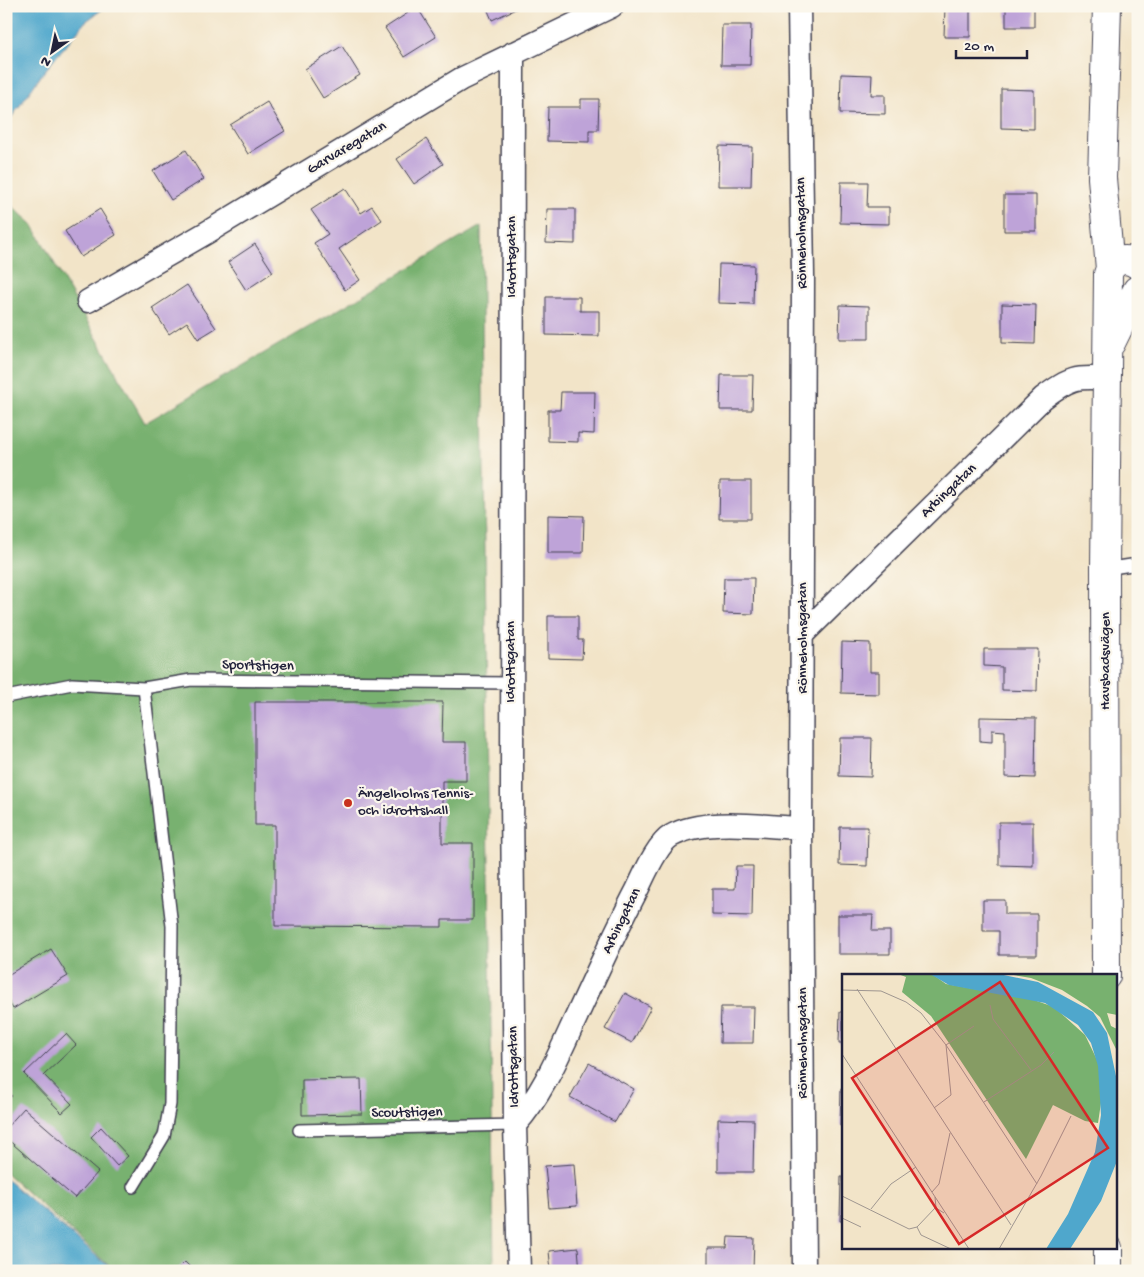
<svg xmlns="http://www.w3.org/2000/svg" width="1144" height="1277" viewBox="0 0 1144 1277" font-family="'Gochi Hand',sans-serif">
<style>
.forest{fill:#78b16f;stroke:#4d6a55}
.water{fill:#4fa7cc;stroke:#386484}
.building{fill:#bea3d8}
.lines{fill:none;stroke-linecap:round;stroke-linejoin:round}
.lane-casing{stroke:#413f50;stroke-width:14}
.street-casing{stroke:#413f50;stroke-width:25}
.secondary-casing{stroke:#413f50;stroke-width:30}
.lane{stroke:#fff;stroke-width:11}
.street{stroke:#fff;stroke-width:22}
.secondary{stroke:#fff;stroke-width:28}
.poi-dot{fill:#c8321e;stroke:#fbf7ec;stroke-width:2}
.labels{text-anchor:middle;dominant-baseline:central;stroke-width:4.5;stroke-linejoin:round;paint-order:stroke}
.street-label{font-size:15px;fill:#22223b;stroke:#fbf7ec}
.poi-label{font-size:15px;fill:#22223b;stroke:#fbf7ec;text-anchor:start}
.inset-road{fill:none;stroke:#9f9690;stroke-width:1}
.view{fill:#d62828;fill-opacity:0.15;stroke:#d62828;stroke-width:2.5}
.inset-edge{fill:none;stroke:#22223b;stroke-width:2.5}
</style>
<rect width="100%" height="100%" fill="#fbf7ec"/>
<filter id="ink" filterUnits="userSpaceOnUse"><feTurbulence type="fractalNoise" baseFrequency=".02" numOctaves="2"/><feDisplacementMap in="SourceGraphic" scale="10" xChannelSelector="R" yChannelSelector="G"/><feConvolveMatrix kernelMatrix="1 2 1 2 8 2 1 2 1" color-interpolation-filters="sRGB"/></filter>
<filter id="wash" filterUnits="userSpaceOnUse"><feTurbulence type="fractalNoise" baseFrequency=".0096" numOctaves="4" result="noise"/><feDisplacementMap in="SourceGraphic" scale="20" xChannelSelector="R" yChannelSelector="G"/><feGaussianBlur stdDeviation="1.12" result="paint"/><feColorMatrix in="noise" values="0 0 0 0 0 0 0 0 0 0 0 0 0 0 0 0 0 1.4 0 .05"/><feComposite in="paint" operator="in"/></filter>
<g filter="url(#wash)">
<rect width="100%" height="100%" fill="#f2e4c8"/>
<path class="forest" d="M 6,201 L 32,224 L 145,423 L 481,226 L 494,1271 L 115,1271 L 6,1173 Z"/>
<path class="water" d="M 6,6 L 107,6 L 85,22 L 43,73 L 6,125 Z
M 6,1179 L 107,1265 L 113,1271 L 6,1271 Z"/>
<g id="blocks">
<path class="building" d="M 486,6 L 522,6 L 492,20 Z
M 945,6 L 970,6 L 970,37 L 944,37 Z
M 1006,6 L 1034,6 L 1034,27 L 1006,27 Z
M 417,7 L 436,37 L 404,57 L 385,28 Z
M 722,25 L 751,25 L 750,65 L 721,65 Z
M 342,46 L 360,75 L 323,98 L 305,69 Z
M 841,74 L 872,75 L 871,95 L 885,95 L 885,114 L 840,113 Z
M 1001,89 L 1034,90 L 1034,129 L 1001,128 Z
M 581,99 L 599,99 L 598,130 L 589,130 L 589,142 L 547,141 L 548,107 L 581,107 Z
M 267,102 L 285,131 L 248,154 L 230,125 Z
M 426,139 L 443,164 L 414,184 L 397,159 Z
M 719,146 L 752,147 L 751,186 L 718,186 Z
M 186,150 L 204,179 L 171,200 L 153,171 Z
M 841,182 L 868,182 L 867,207 L 889,207 L 889,224 L 840,223 Z
M 345,188 L 361,213 L 372,206 L 382,220 L 339,249 L 360,280 L 345,290 L 314,243 L 328,234 L 311,210 Z
M 1004,195 L 1036,195 L 1036,231 L 1004,231 Z
M 100,209 L 116,235 L 81,257 L 65,231 Z
M 547,209 L 575,209 L 575,244 L 546,243 Z
M 255,244 L 273,272 L 246,290 L 228,262 Z
M 719,264 L 754,265 L 753,304 L 718,303 Z
M 187,285 L 216,328 L 198,339 L 187,322 L 169,334 L 152,308 Z
M 546,297 L 580,297 L 580,311 L 599,311 L 599,336 L 546,335 Z
M 1002,304 L 1036,305 L 1035,344 L 1002,343 Z
M 840,305 L 869,306 L 869,339 L 839,339 Z
M 721,375 L 753,375 L 752,410 L 720,410 Z
M 561,392 L 595,392 L 594,434 L 578,433 L 578,442 L 548,441 L 548,410 L 560,410 Z
M 720,481 L 751,481 L 751,519 L 719,519 Z
M 548,515 L 584,516 L 583,553 L 548,553 Z
M 724,578 L 754,578 L 753,614 L 723,613 Z
M 548,616 L 578,616 L 578,640 L 583,640 L 582,659 L 548,658 Z
M 842,642 L 870,643 L 870,672 L 879,672 L 879,694 L 841,693 Z
M 984,649 L 1038,649 L 1037,691 L 1002,690 L 1002,667 L 984,666 Z
M 255,702 L 443,702 L 442,742 L 466,742 L 466,781 L 442,781 L 442,843 L 473,843 L 473,920 L 442,920 L 442,927 L 275,926 L 275,825 L 255,825 Z
M 980,717 L 1036,718 L 1035,778 L 1005,777 L 1005,731 L 992,730 L 992,742 L 980,741 Z
M 840,738 L 872,738 L 871,777 L 839,776 Z
M 999,822 L 1033,822 L 1033,866 L 999,865 Z
M 840,827 L 868,827 L 867,866 L 839,865 Z
M 736,866 L 753,866 L 752,916 L 712,915 L 712,889 L 735,889 Z
M 983,900 L 1005,900 L 1005,914 L 1037,914 L 1037,955 L 999,955 L 999,931 L 983,931 Z
M 838,915 L 873,915 L 872,931 L 890,931 L 890,954 L 838,954 Z
M 51,949 L 68,976 L 13,1009 L 6,997 L 6,976 Z
M 625,993 L 651,1007 L 632,1043 L 605,1029 Z
M 721,1007 L 754,1007 L 753,1043 L 720,1043 Z
M 840,1012 L 843,1012 L 843,1043 L 839,1043 Z
M 66,1034 L 76,1045 L 44,1075 L 72,1104 L 62,1113 L 24,1074 Z
M 589,1063 L 634,1089 L 615,1122 L 570,1097 Z
M 361,1079 L 362,1114 L 302,1115 L 302,1080 Z
M 841,1089 L 843,1089 L 843,1126 L 840,1126 Z
M 6,1090 L 12,1096 L 6,1102 Z
M 24,1108 L 98,1172 L 75,1198 L 6,1138 L 6,1128 Z
M 718,1119 L 754,1120 L 753,1172 L 718,1172 Z
M 101,1127 L 128,1156 L 117,1166 L 91,1137 Z
M 574,1164 L 577,1206 L 549,1208 L 545,1166 Z
M 841,1177 L 843,1177 L 843,1221 L 840,1221 Z
M 728,1237 L 754,1238 L 753,1270 L 708,1269 L 708,1248 L 727,1248 Z
M 578,1248 L 580,1271 L 551,1271 L 549,1251 Z
M 185,1262 L 194,1271 L 176,1271 Z"/>
</g>
</g>
<g filter="url(#ink)">
<use href="#blocks" fill-opacity="0" stroke="#413f50" stroke-width="1"/>
<g class="lines">
<defs>
<path id="lane" d="M 1105,569 L 1138,564
M 6,697 L 72,684 L 144,688 L 191,680 L 511,683
M 299,1130 L 515,1125
M 133,1187 L 164,1136 L 170,1104 L 172,926 L 144,688"/>
<path id="street" d="M 799,6 L 803,276 L 801,828 L 804,1271
M 513,53 L 512,797 L 515,1125 L 519,1271
M 88,301 L 206,233 L 461,79 L 612,6
M 803,634 L 1043,398 C 1069,378 1076,376 1108,379
M 515,1125 C 541,1096 557,1059 573,1024 C 594,979 614,934 637,890 C 644,876 657,844 671,836 C 704,817 764,827 801,828"/>
<path id="secondary" d="M 1107,6 L 1102,178 L 1110,269
M 1111,343 L 1137,290
M 1106,976 L 1105,569 L 1108,274 C 1112,260 1126,256 1138,265
M 1108,1248 L 1108,1271"/>
</defs>
<use href="#lane" class="lane-casing"/>
<use href="#street" class="street-casing"/>
<use href="#secondary" class="secondary-casing"/>
<use href="#lane" class="lane"/>
<use href="#street" class="street"/>
<use href="#secondary" class="secondary"/>
</g>
</g>
<circle class="poi-dot" cx="348" cy="803" r="5"/>
<g class="labels">
<g class="street-label">
<text transform="translate(347 148) rotate(-31)">Garvaregatan</text>
<text transform="translate(802 233) rotate(-91)">Rönneholmsgatan</text>
<text transform="translate(512 257) rotate(-90)">Idrottsgatan</text>
<text transform="translate(949 491) rotate(-44)">Arbingatan</text>
<text transform="translate(803 638) rotate(-90)">Rönneholmsgatan</text>
<text transform="translate(1106 661) rotate(-90)">Havsbadsvägen</text>
<text transform="translate(511 662) rotate(-90)">Idrottsgatan</text>
<text transform="translate(258 666) rotate(1)">Sportstigen</text>
<text transform="translate(622 921) rotate(-64)">Arbingatan</text>
<text transform="translate(803 1043) rotate(-90)">Rönneholmsgatan</text>
<text transform="translate(514 1067) rotate(-91)">Idrottsgatan</text>
<text transform="translate(407 1113) rotate(-1)">Scoutstigen</text>
</g>
<g class="poi-label">
<text x="358" y="794">Ängelholms Tennis-<tspan x="358" dy="17">och idrottshall</tspan></text>
</g>
</g>
<g transform="translate(842 974)">
<rect width="275" height="275" fill="#f2e4c8"/>
<path d="M 56,0 L 90,0 L 104,10 L 189,25 L 212,33 L 243,61 L 257,90 L 260,122 L 256,149 L 243,147 L 211,131 L 184,185 L 89,42 L 60,18 L 64,3 ZM 166,0 L 275,0 L 275,41 L 265,39 L 269,52 L 275,55 L 275,77 L 258,43 L 245,32 L 220,16 L 189,4 Z" fill="#78b16f"/>
<path d="M 88,0 L 157,0 L 196,8 L 251,38 L 265,59 L 275,107 L 275,187 L 259,227 L 228,275 L 204,275 L 226,240 L 253,178 L 259,141 L 256,92 L 249,69 L 236,51 L 203,29 L 107,11 Z" fill="#4fa7cc"/>
<path class="inset-road" d="M 15,15 L 169,251M 0,16 L 39,17 L 64,28 L 79,39 L 104,71 L 195,210M 148,31 L 151,45 L 189,96M 0,80 L 127,275M 142,128 L 199,91 L 212,78M 92,134 L 109,121 L 104,71 L 132,52M 90,218 L 97,210 L 108,159M 0,222 L 67,255 L 75,253M 93,223 L 94,234 L 102,239M 29,235 L 49,210 L 74,193M 0,244 L 19,253M 75,253 L 79,261 L 109,275M 75,253 L 94,233M 157,275 L 199,202 L 229,142"/>
<path class="view" d="M 158,8 L 266,174 L 117,270 L 10,104 Z"/>
<rect width="275" height="275" class="inset-edge"/>
</g>
<rect width="1144" height="1277" fill="none" stroke="#fbf7ec" stroke-width="25"/>
<g transform="translate(52 52) rotate(213)" stroke="#fbf7ec" stroke-width="4" paint-order="stroke">
<path d="M0-4L9 19L0 12L-9 19Z" fill="#22223b"/>
<text y="-8" font-size="14" font-weight="bold" text-anchor="middle" fill="#22223b">N</text>
</g>
<path d="M956 50v8h71v-8" fill="none" stroke="#22223b" stroke-width="2.5"/>
<text x="964" y="50" font-size="15" fill="#22223b" stroke="#fbf7ec" stroke-width="4" paint-order="stroke">20 m</text>
</svg>
